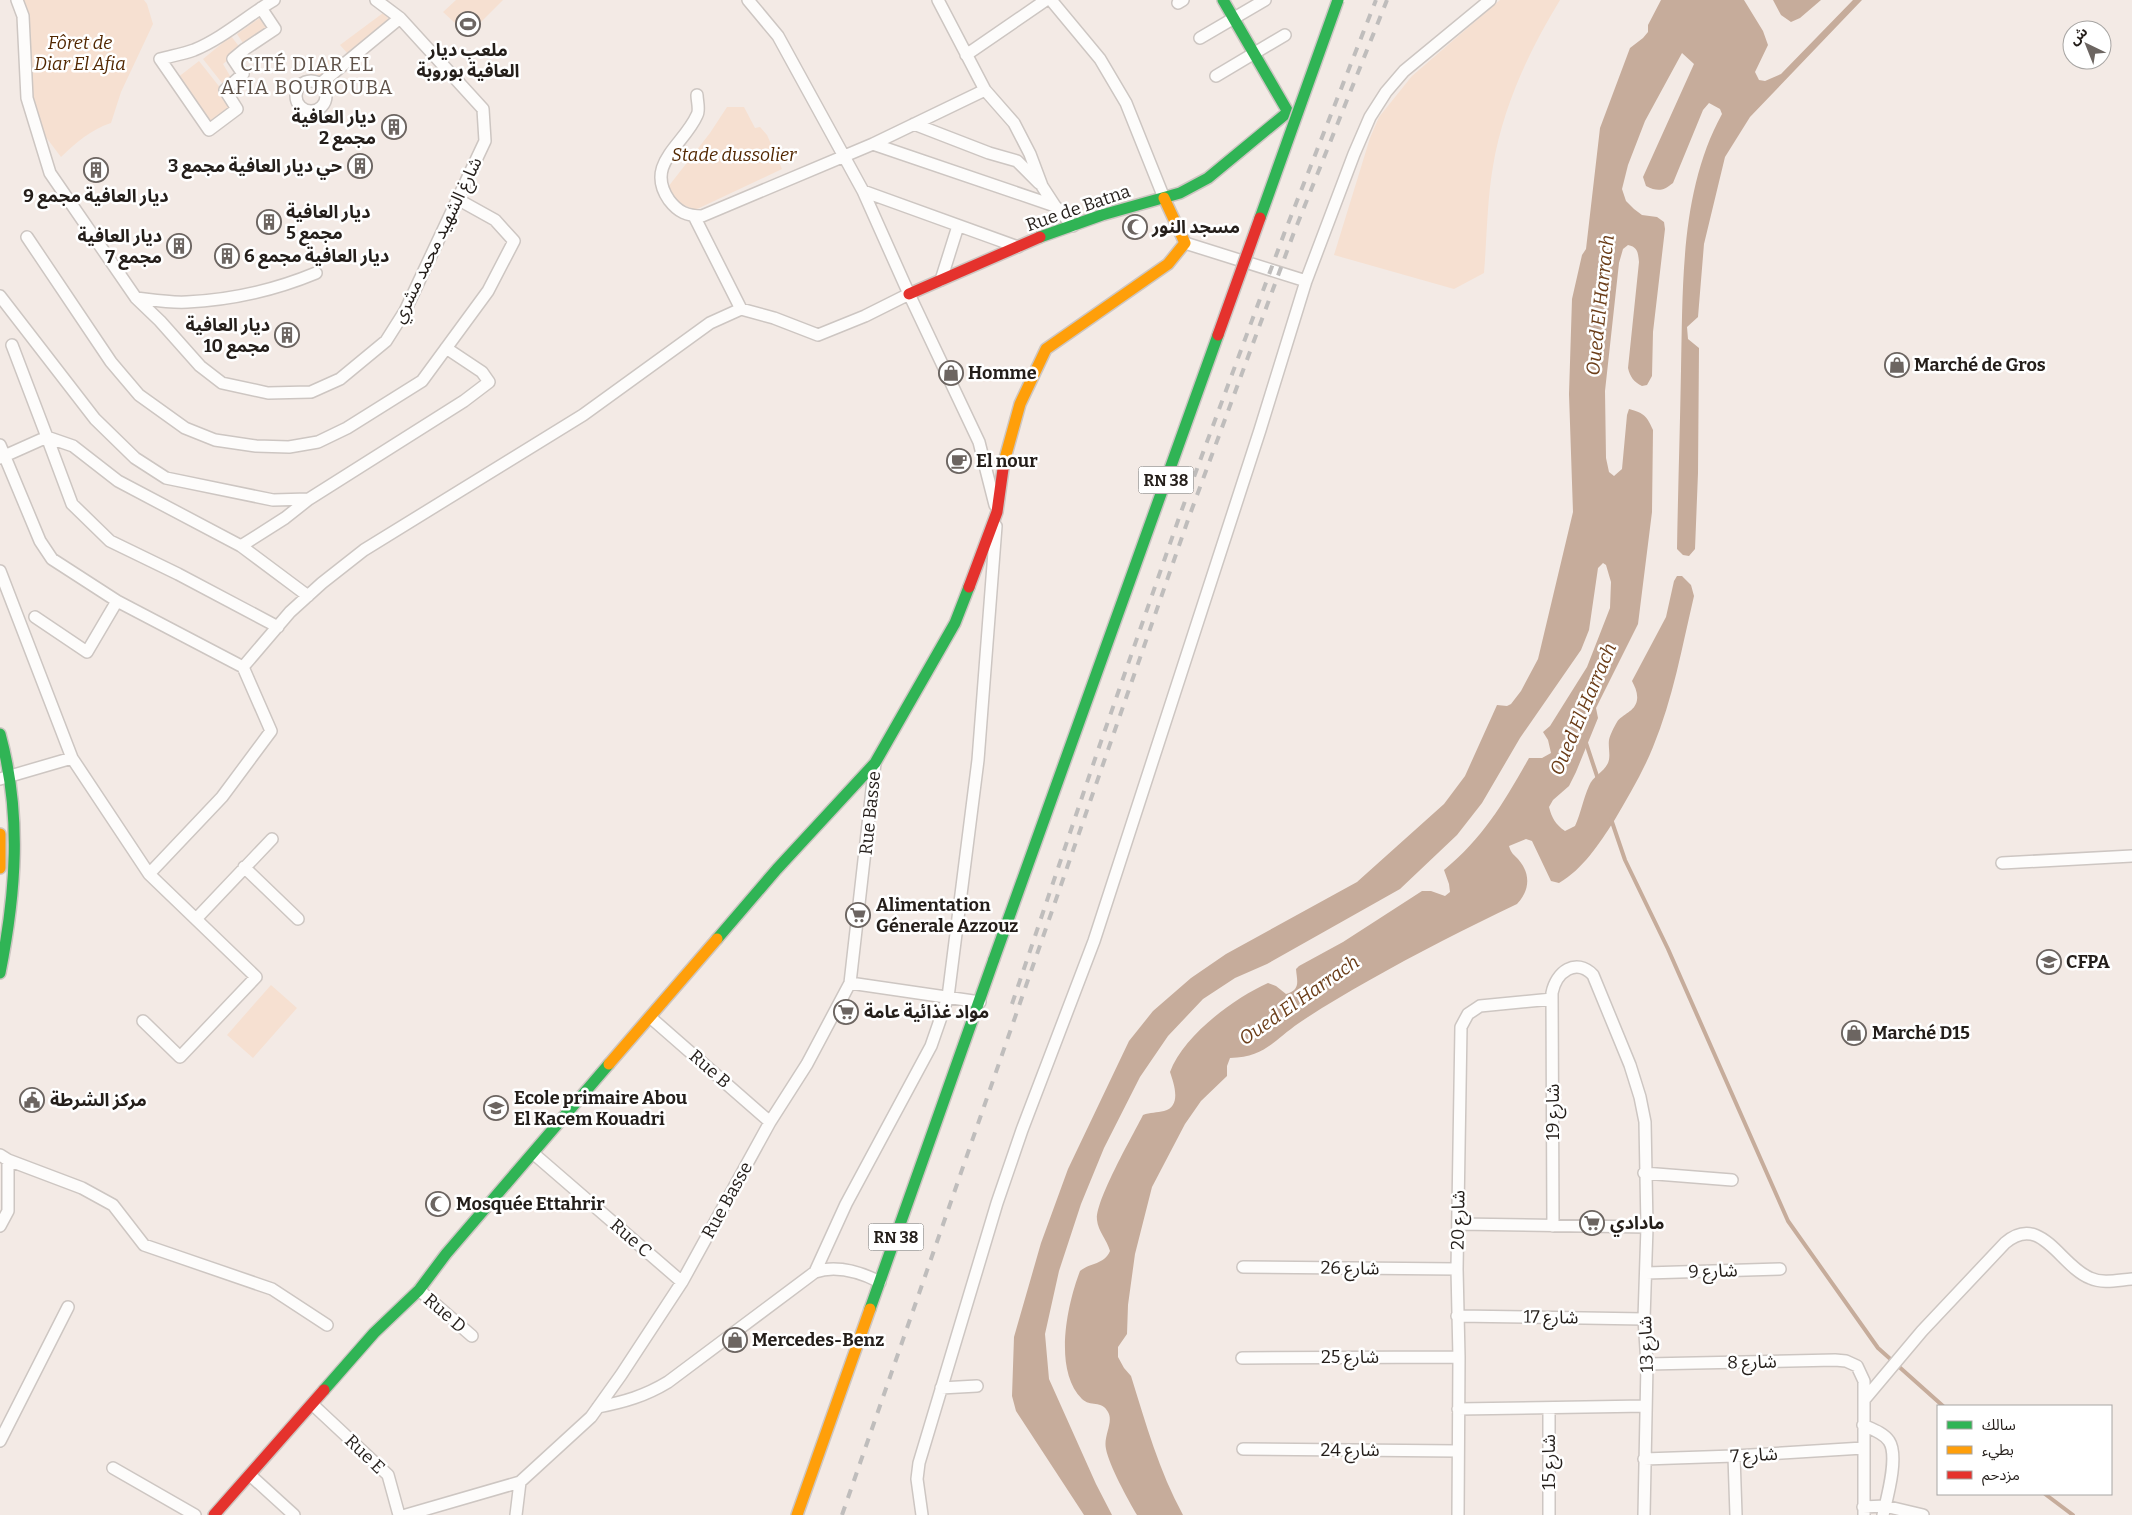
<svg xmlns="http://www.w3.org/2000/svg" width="2132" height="1515" viewBox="0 0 2132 1515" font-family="Bitter,'Noto Sans Arabic',serif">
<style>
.green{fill:#f6e0d1}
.water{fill:#c6ac9b}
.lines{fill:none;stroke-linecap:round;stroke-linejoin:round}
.stream{stroke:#c6ac9b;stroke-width:4}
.street-casing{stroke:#cdc6c2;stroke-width:14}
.fast-casing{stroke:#cdc6c2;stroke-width:14}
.slow-casing{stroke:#cdc6c2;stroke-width:14}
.jam-casing{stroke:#cdc6c2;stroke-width:14}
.street{stroke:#fdfcfb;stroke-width:11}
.fast{stroke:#30b455;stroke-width:11}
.slow{stroke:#ff9f0a;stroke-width:11}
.jam{stroke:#e5322d;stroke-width:11}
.rail{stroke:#bfbdbc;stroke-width:4;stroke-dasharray:9 9;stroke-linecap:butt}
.fast-bridge-casing{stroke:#cbc6c3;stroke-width:14;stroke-linecap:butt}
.jam-bridge-casing{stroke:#cbc6c3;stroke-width:14;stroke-linecap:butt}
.fast-bridge{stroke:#30b455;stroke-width:11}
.jam-bridge{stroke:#e5322d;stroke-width:11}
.labels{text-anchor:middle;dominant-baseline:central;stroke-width:5;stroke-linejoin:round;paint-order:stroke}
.shield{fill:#fff;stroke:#66625f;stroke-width:1}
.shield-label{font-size:16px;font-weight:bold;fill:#241e1a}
.park-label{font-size:18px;font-style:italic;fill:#522700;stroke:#fff}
.poi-label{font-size:18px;font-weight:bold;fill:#241e1a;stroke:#fff;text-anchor:start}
.street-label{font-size:18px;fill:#241e1a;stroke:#fff}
.water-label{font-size:19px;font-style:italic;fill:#6b3d18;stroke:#fff}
.quarter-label{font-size:20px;letter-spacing:1px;fill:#5f5249;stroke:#fff}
</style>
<rect width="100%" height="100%" fill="#f3eae5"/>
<path class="green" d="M 24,0 L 144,0 L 147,4 L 153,24 L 121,92 L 111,123 C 90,130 77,142 61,157 L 36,124 L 29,81 Z
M 456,0 L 503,0 L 468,35 L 443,12 Z
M 1500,0 L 1560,0 C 1529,51 1503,106 1493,166 C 1487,201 1487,237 1484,273 L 1454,289 L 1334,255 L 1370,138 L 1379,117 L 1412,76 Z
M 383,13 L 388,17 L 387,23 L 348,54 L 340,45 Z
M 261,17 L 270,29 L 245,46 L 237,34 Z
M 231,36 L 241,49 L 223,64 L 233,81 L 226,88 L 203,59 Z
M 336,55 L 341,60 L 320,77 L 316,73 L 295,90 C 293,101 298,106 306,114 L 303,118 C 293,105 287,96 298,82 Z
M 199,61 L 222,90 L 231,110 L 212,126 L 177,78 Z
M 727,107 L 744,107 L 755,128 L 760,127 L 767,135 L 782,169 L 695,210 L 679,203 L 668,187 L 710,133 Z
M 271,985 L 297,1008 L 253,1058 L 227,1035 Z"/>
<path class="water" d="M 1661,0 L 1744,0 L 1763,31 L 1768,45 L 1755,72 L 1759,80 L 1765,81 L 1781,74 L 1853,0 L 1862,0 L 1750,117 L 1725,157 L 1704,244 L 1698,317 L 1687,327 L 1688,339 L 1699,348 L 1698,473 L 1695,549 L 1689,556 L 1683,555 L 1677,549 C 1678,489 1680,430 1681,370 C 1683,285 1680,190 1722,114 L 1720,109 L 1709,103 L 1703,110 L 1673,183 C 1663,191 1658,192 1646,186 L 1643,177 L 1694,64 L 1682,53 L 1645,121 L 1628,165 L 1622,189 L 1626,201 L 1634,209 L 1642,215 L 1657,217 L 1664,222 L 1665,229 L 1653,332 L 1652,376 L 1647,385 L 1642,386 C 1634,382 1630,377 1628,368 L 1639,262 C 1638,253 1638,247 1628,245 L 1623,249 L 1619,263 L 1605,391 L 1606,458 L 1609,472 L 1614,476 L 1622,469 L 1627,415 L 1629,409 C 1644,413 1647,416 1653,430 L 1652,512 L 1638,624 L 1596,708 L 1598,718 L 1576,772 L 1569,786 L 1553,800 L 1549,807 C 1552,818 1555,824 1565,831 L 1575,826 C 1581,813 1583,799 1589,786 C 1593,776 1603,773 1608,763 C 1611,756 1608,747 1609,740 C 1610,735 1614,727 1617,722 C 1622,714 1635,712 1637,700 C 1638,693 1635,687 1632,681 L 1666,617 L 1674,581 L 1677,576 L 1682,576 L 1691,585 L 1694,596 C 1682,647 1673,699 1653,747 C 1643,772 1628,797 1614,821 C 1599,844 1583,869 1559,883 L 1551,881 L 1532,841 L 1526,839 L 1509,846 C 1511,853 1513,854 1518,859 C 1531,874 1530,890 1517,904 C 1467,928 1417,953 1368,981 C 1345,994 1321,1008 1299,1023 C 1273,1041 1265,1057 1230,1058 L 1227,1066 L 1227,1076 L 1201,1101 L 1185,1124 L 1152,1187 L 1135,1254 L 1128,1305 L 1127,1334 L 1118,1347 L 1118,1357 L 1124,1368 L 1131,1376 C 1146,1424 1159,1471 1183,1515 L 1137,1515 C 1128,1500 1109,1465 1106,1449 C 1103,1436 1114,1422 1108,1412 C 1102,1400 1090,1407 1082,1399 C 1053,1370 1067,1305 1080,1271 C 1091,1262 1104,1265 1110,1251 C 1107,1240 1098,1231 1097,1220 C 1095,1201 1133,1135 1143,1115 C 1150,1112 1157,1113 1164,1111 C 1182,1106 1174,1084 1170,1072 C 1183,1036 1234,998 1268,983 L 1276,986 L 1286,994 C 1301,990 1297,981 1296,969 L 1299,966 L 1343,942 L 1422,891 L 1431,891 L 1445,896 L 1450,892 L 1449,884 L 1444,870 C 1484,837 1504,802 1529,758 L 1542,758 L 1551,753 L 1548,740 L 1543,732 L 1550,726 L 1587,667 L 1610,608 L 1611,582 L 1606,565 L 1603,563 L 1598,568 L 1589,630 L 1581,650 L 1520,738 L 1482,803 L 1457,835 L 1400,889 L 1267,964 L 1235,978 L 1203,999 L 1168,1036 L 1140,1077 L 1104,1148 L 1081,1204 L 1059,1271 L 1045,1334 L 1049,1379 L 1096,1484 L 1112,1515 L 1084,1515 L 1016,1411 L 1012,1396 L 1014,1337 L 1041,1243 L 1068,1169 L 1129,1041 L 1153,1011 L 1191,978 L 1226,954 L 1357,882 L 1444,804 L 1465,776 L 1497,705 L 1507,706 L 1511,704 L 1521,691 L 1538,659 L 1573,512 L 1569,394 L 1572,299 L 1582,255 L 1586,249 L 1600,128 L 1630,48 L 1643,38 L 1648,32 L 1648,25 Z
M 1773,0 L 1821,0 L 1800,18 L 1791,22 L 1781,15 Z"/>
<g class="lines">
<path class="stream" d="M 1585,740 L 1598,779
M 1611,819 L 1625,860 L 1668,949 L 1788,1221 L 1878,1348 L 1943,1406
M 2045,1494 L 2073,1515"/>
<defs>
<path id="street" d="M 17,0 L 23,16 L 27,98 L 50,173 L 136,298 L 160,321 L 200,366 L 222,383 L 268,393 L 311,392 L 340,379 L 386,341 L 405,311 L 485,141 L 483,109 L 400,18 L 376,0
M 748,0 L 778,36 L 863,191 L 909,294 L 979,442 L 995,505
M 938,0 L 985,90 L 1014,123 L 1030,154 L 1042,186 L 1055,206 L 1073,226
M 1051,0 L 1100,59 L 1126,103 L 1164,198
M 1178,3 L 1183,0
M 261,8 L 275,29 L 245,49 L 233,59 L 243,74 L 225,90 L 237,109 L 209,130 L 160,59 C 171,56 183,54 194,50 C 223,38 247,16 274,0
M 1200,38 L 1265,0
M 966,55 L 1046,0
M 1216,76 L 1285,35
M296 96a15 15 0 1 1 30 0a15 15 0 1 1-30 0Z
M 320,84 L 400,18
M 697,95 C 697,101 700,110 697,115 C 684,145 644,164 669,200 C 678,212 687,216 702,216 L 873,144 L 985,90
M 914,124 L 989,153 L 1017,161 L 1039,183
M 873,144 L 1055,206
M 863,191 L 1018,247
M 694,216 L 741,309
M 27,237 L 111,362 L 139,395 L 185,428 L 215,440 L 256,446 L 289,447 L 318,442 L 347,428 L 422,381 L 488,291 L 514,241 L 495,220 L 459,200
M 1185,243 L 1306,281
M 941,280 L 958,226
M 0,296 L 95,419 L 135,458 L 166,478 L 273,500 L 309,499 L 464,401 L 489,382 L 482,372 L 446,348
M 136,298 C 153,300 170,303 187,302 C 231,300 275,290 316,273
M 12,345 L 47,437 L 73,446 L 118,481 L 241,546 L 285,518 L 309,499
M 0,445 L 40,541 L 52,559 L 117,601 L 243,667
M 0,458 L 47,437 L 72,504 L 110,541 L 178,574 L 278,627
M 241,546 L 308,596
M 0,571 L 72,758
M 35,617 L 87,652 L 117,601
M 0,779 L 72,758 L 149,874 L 256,977 L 180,1057 L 143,1021
M 2002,863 L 2132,856
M 244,867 L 298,919
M 149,874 L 222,797 L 271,731 L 243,667 L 290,612 L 322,583 L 364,550 L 583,415 L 710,323 L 741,309 L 774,318 L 818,335 L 865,316 L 909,294
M 196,919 L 272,839
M 850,983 L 980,1002
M 650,1017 L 770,1122
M 534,1154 L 682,1282
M 0,1155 L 8,1160 L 8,1211 L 0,1226
M 8,1160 L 82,1188 L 113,1205 L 144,1245 L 272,1289 L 327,1325
M 1644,1173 L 1732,1180
M 1458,1224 L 1647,1227
M 1553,1226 L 1552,993 C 1556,972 1576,957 1593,975 L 1630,1065 L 1640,1097 L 1645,1122 L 1647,1227 L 1644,1319 L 1647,1364 L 1644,1515
M 1243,1267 L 1457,1269
M 815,1272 L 846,1204 L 931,1046 L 948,997 L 978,760 L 996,526
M 1646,1273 L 1780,1269
M 419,1290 L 472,1336
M 1457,1316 L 1644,1319
M 1242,1358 L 1459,1357
M 1647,1364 L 1835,1360 L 1846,1361 L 1857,1366 L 1864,1381 L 1864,1515
M 941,1388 L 977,1386
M 1864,1400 L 1922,1331 L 2005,1243 C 2041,1212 2060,1266 2090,1278 C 2103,1284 2118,1280 2132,1279
M 312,1404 L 388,1475 L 399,1515
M 598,1407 C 624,1402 645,1396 668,1382 L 815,1272 C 836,1265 860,1272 880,1282
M 1458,1409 L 1646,1406
M 1549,1409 L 1549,1515
M 1863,1425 C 1872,1429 1884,1433 1889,1441 C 1899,1456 1887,1498 1883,1515
M 0,1441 L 68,1307
M 1243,1449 L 1457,1451
M 1734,1456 L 1736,1515
M 1644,1459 L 1734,1456 L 1863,1448
M 113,1468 L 195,1515
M 250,1475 L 294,1515
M 1863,1507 L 1885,1506 L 1923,1515
M 406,1515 L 520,1482 L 591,1417 L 621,1375 L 682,1282 L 770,1122 L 807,1064 L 850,983 L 875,763
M 516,1515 L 520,1482
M 922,1515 L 917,1479 L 919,1463 L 997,1203 L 1022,1130 L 1094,941 L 1260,430 L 1306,281 L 1354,154 L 1370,117 L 1386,92 L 1404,71 L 1490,0
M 1458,1515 L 1459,1357 L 1457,1269 L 1461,1027 L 1468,1014 L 1480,1006 L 1552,999"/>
<path id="fast" d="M 1040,237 L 1102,215 L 1180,193 L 1208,178 L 1288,112 L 1223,0
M 0,734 C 22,814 16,893 0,973
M 717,939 L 777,869 L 875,763 L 955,623 L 969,587
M 870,1309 L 994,959
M 324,1390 L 374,1333 L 419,1290 L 446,1254 L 609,1064"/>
<path id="slow" d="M 1004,462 L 1020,404 L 1046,349 L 1168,264 L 1185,243 L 1164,198
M 0,834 L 0,868
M 609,1064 L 717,939
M 797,1515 L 870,1309"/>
<path id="jam" d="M 909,294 L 1040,237
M 969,587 L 997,512 L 1004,462
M 214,1515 L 324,1390"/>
</defs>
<use href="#street" class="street-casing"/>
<use href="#fast" class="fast-casing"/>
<use href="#slow" class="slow-casing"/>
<use href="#jam" class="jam-casing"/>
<use href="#street" class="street"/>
<use href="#fast" class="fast"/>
<use href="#slow" class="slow"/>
<use href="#jam" class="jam"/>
<path class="rail" d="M 1012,1004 L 1097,753 L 1181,512 L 1284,234 L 1376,0
M 842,1515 L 1189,517 L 1293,235 L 1387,0"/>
<defs>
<path id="fast-bridge" d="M 1260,218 L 1338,0
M 994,959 L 1218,335"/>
<path id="jam-bridge" d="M 1218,335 L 1260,218"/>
</defs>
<use href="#fast-bridge" class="fast-bridge-casing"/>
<use href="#jam-bridge" class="jam-bridge-casing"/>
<use href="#fast-bridge" class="fast-bridge"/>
<use href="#jam-bridge" class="jam-bridge"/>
</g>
<defs>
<symbol id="stadium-ring" viewBox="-11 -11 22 22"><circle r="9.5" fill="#fff" stroke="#6c6561" stroke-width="1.5"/><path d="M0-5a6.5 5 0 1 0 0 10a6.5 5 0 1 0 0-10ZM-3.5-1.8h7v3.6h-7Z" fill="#6c6561"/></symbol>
<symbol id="building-ring" viewBox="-11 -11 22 22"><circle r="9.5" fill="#fff" stroke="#6c6561" stroke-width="1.5"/><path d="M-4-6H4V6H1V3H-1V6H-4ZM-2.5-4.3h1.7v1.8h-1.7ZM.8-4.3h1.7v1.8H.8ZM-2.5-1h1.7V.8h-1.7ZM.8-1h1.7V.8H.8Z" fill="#6c6561"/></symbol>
<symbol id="mosque-ring" viewBox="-11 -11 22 22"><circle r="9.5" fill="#fff" stroke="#6c6561" stroke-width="1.5"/><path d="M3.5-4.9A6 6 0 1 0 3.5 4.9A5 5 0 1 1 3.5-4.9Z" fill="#6c6561"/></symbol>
<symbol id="shop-ring" viewBox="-11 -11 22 22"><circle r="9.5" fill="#fff" stroke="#6c6561" stroke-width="1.5"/><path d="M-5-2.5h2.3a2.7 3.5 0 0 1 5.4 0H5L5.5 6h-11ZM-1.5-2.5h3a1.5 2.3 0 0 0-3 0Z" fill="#6c6561"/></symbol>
<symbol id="cafe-ring" viewBox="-11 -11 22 22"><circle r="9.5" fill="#fff" stroke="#6c6561" stroke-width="1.5"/><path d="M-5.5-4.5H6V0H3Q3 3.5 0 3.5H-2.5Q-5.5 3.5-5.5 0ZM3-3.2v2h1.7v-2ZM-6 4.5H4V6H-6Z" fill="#6c6561"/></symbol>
<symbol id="supermarket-ring" viewBox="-11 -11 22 22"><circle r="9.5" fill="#fff" stroke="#6c6561" stroke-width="1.5"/><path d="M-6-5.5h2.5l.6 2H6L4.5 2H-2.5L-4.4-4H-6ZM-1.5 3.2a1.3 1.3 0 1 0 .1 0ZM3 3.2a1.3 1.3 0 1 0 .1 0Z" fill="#6c6561"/></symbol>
<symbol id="university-ring" viewBox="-11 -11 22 22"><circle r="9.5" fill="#fff" stroke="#6c6561" stroke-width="1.5"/><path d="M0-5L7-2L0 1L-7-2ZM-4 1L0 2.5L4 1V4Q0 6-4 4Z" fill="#6c6561"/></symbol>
<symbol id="civic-ring" viewBox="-11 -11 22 22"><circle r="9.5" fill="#fff" stroke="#6c6561" stroke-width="1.5"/><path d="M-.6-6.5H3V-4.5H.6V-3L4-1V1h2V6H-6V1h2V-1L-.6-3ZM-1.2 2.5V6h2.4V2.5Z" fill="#6c6561"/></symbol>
<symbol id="school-ring" viewBox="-11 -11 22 22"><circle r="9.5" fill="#fff" stroke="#6c6561" stroke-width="1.5"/><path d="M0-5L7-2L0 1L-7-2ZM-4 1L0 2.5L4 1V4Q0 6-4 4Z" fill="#6c6561"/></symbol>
</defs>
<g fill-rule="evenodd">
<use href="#stadium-ring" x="454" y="10" width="28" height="28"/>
<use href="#building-ring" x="380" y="113" width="28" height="28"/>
<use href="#building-ring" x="346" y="152" width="28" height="28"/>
<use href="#building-ring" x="82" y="156" width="28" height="28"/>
<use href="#building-ring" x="255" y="208" width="28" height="28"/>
<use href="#mosque-ring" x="1121" y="213" width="28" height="28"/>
<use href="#building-ring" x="165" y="232" width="28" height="28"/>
<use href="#building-ring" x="213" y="242" width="28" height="28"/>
<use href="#building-ring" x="273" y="321" width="28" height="28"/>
<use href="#shop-ring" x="1883" y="351" width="28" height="28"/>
<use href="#shop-ring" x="937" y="359" width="28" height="28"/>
<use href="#cafe-ring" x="945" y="447" width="28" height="28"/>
<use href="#supermarket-ring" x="844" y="901" width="28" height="28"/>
<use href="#university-ring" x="2035" y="948" width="28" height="28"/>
<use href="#supermarket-ring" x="832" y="998" width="28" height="28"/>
<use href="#shop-ring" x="1840" y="1019" width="28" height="28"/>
<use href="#civic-ring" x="18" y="1086" width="28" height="28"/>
<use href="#school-ring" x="482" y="1094" width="28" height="28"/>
<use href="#mosque-ring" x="424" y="1190" width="28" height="28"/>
<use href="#supermarket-ring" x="1578" y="1209" width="28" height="28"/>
<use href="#shop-ring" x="721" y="1326" width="28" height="28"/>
</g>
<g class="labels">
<g class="shield">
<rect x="1138.5" y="466.5" width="55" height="27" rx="4"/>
<rect x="868.5" y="1223.5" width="55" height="27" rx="4"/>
</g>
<g class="shield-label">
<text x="1166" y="480">RN 38</text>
<text x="896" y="1237">RN 38</text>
</g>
<g class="park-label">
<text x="80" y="43">Fôret de<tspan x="80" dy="21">Diar El Afia</tspan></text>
<text x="734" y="155">Stade dussolier</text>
</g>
<g class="poi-label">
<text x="468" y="50" text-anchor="middle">ملعب ديار<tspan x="468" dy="21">العافية بوروبة</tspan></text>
<text x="376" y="117" text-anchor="end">ديار العافية<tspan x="376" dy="21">مجمع 2</tspan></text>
<text x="342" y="166" text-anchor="end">حي ديار العافية مجمع 3</text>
<text x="96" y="196" text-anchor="middle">ديار العافية مجمع 9</text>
<text x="286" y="212">ديار العافية<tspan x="286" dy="21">مجمع 5</tspan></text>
<text x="1152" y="227">مسجد النور</text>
<text x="162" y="236" text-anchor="end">ديار العافية<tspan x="162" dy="21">مجمع 7</tspan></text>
<text x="244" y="256">ديار العافية مجمع 6</text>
<text x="270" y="325" text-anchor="end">ديار العافية<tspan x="270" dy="21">مجمع 10</tspan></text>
<text x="1914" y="365">Marché de Gros</text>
<text x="968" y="373">Homme</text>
<text x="976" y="461">El nour</text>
<text x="876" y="905">Alimentation<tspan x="876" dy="21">Génerale Azzouz</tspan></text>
<text x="2066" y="962">CFPA</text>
<text x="864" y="1012">مواد غذائية عامة</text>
<text x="1872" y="1033">Marché D15</text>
<text x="514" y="1098">Ecole primaire Abou<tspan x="514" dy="21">El Kacem Kouadri</tspan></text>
<text x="50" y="1100">مركز الشرطة</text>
<text x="456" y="1204">Mosquée Ettahrir</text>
<text x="1610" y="1223">مادادي</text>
<text x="752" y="1340">Mercedes-Benz</text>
</g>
<g class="street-label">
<text transform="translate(1078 208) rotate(-19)">Rue de Batna</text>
<text transform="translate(437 240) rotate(-64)">شارغ الشهيد محمد مشري</text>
<text transform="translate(870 813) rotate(-84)">Rue Basse</text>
<text transform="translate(710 1069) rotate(41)">Rue B</text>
<text transform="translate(1553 1112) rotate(-90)">شارع 19</text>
<text transform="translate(727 1200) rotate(-61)">Rue Basse</text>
<text transform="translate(1458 1220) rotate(-89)">شارع 20</text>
<text transform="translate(631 1238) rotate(41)">Rue C</text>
<text transform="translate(1350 1268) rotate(1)">شارع 26</text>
<text transform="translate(1713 1271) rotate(-2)">شارع 9</text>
<text transform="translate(445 1313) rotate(41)">Rue D</text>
<text transform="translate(1551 1317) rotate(1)">شارع 17</text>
<text transform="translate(1646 1344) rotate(-92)">شارع 13</text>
<text x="1350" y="1357">شارع 25</text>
<text transform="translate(1752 1362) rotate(-1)">شارع 8</text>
<text x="1350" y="1450">شارع 24</text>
<text transform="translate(365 1454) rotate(44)">Rue E</text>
<text transform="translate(1754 1455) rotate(-3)">شارع 7</text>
<text transform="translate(1549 1462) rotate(-90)">شارع 15</text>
</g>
<g class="water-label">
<text transform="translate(1600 305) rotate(-84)">Oued El Harrach</text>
<text transform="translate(1583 709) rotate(-67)">Oued El Harrach</text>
<text transform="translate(1299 1000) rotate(-35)">Oued El Harrach</text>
</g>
<g class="quarter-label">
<text x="307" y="64">CITÉ DIAR EL<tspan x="307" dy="23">AFIA BOUROUBA</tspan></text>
</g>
</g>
<rect x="1937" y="1405" width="175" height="90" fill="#ffffff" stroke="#a7a5a3"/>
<rect x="1947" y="1421" width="25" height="8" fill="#30b455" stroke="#a7a5a3"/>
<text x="1982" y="1430" font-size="15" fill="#241e1a">سالك</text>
<rect x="1947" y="1446" width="25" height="8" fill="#ff9f0a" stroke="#a7a5a3"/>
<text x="1982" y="1455" font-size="15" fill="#241e1a">بطيء</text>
<rect x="1947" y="1471" width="25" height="8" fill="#e5322d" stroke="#a7a5a3"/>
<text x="1982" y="1480" font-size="15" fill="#241e1a">مزدحم</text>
<g transform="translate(2087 45) rotate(317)"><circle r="24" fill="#ffffff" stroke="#a7a5a3"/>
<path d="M0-4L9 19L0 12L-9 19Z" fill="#6c6561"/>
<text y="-8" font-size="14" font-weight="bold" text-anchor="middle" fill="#241e1a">ش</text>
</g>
</svg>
